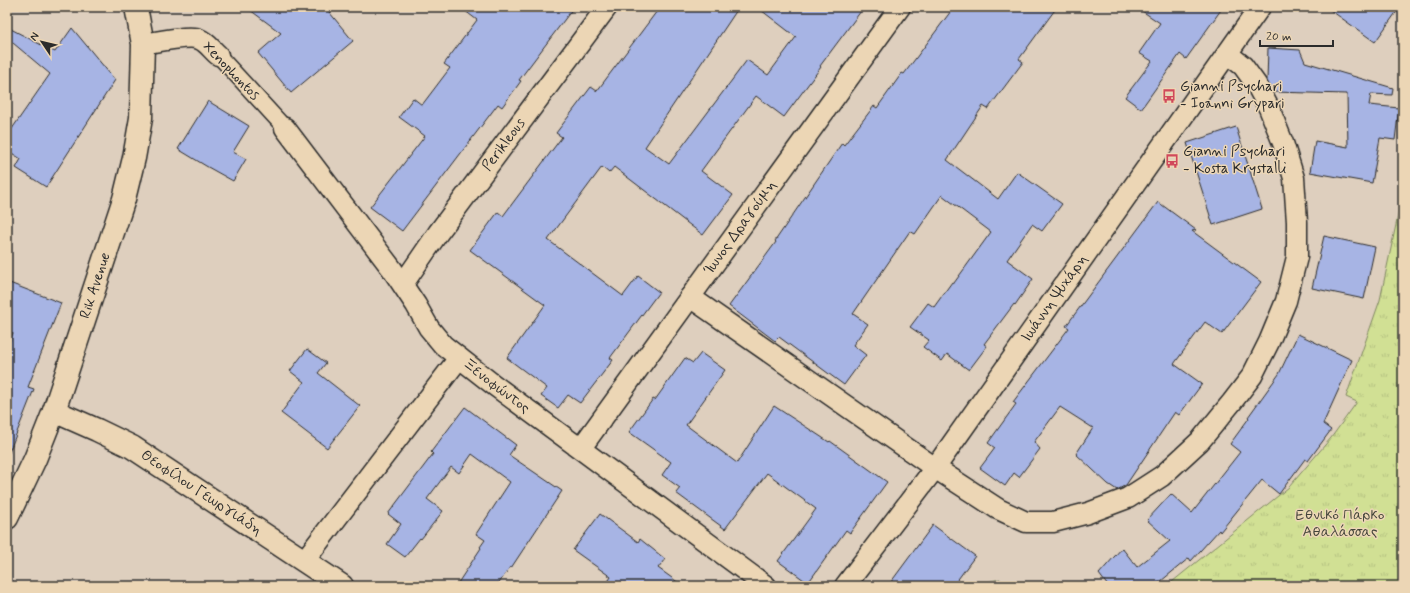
<svg xmlns="http://www.w3.org/2000/svg" width="1410" height="593" viewBox="0 0 1410 593" font-family="Mynerve,sans-serif">
<style>
.forest{fill:url(#forest-crowns);stroke:#7e8660}
.park{fill:url(#park-tufts);stroke:#7e8660}
.building{fill:#a7b4e4;stroke:#2b2b2b}
.lines{fill:none;stroke-linecap:round;stroke-linejoin:round}
.pedestrian-casing{stroke:#2b2b2b;stroke-width:18}
.minor-casing{stroke:#2b2b2b;stroke-width:23}
.tertiary-casing{stroke:#2b2b2b;stroke-width:25}
.secondary-casing{stroke:#2b2b2b;stroke-width:25}
.pedestrian{stroke:#ecd6b5;stroke-width:15}
.minor{stroke:#ecd6b5;stroke-width:20}
.tertiary{stroke:#ecd6b5;stroke-width:22}
.secondary{stroke:#ecd6b5;stroke-width:22}
.labels{text-anchor:middle;dominant-baseline:central;stroke-width:3;stroke-linejoin:round;paint-order:stroke}
.street-label{font-size:15px;fill:#2b2b2b;stroke:#ecd6b5}
.poi-label{font-size:15px;fill:#2b2b2b;stroke:#ecd6b5;text-anchor:start}
.park-label{font-size:15px;fill:#44463b;stroke:#ecd6b5}
</style>
<defs>
<pattern id="forest-crowns" width="20" height="18" patternUnits="userSpaceOnUse"><rect width="20" height="18" fill="#d1e094"/><path d="M2 6a3 3 0 1 1 6 0M12 15a3 3 0 1 1 6 0" fill="none" stroke="#b4c080"/></pattern>
<pattern id="park-tufts" width="24" height="20" patternUnits="userSpaceOnUse"><rect width="24" height="20" fill="#d1e094"/><path d="M3 7l-1-3M5 7V3M7 7l1-3M15 17l-1-3M17 17v-4M19 17l1-3" fill="none" stroke="#b4c080"/></pattern>
</defs>
<rect width="100%" height="100%" fill="#decfbe"/>
<filter id="ink" filterUnits="userSpaceOnUse"><feTurbulence type="fractalNoise" baseFrequency=".025" numOctaves="2"/><feDisplacementMap in="SourceGraphic" scale="8" xChannelSelector="R" yChannelSelector="G"/><feConvolveMatrix kernelMatrix="1 2 1 2 8 2 1 2 1" color-interpolation-filters="sRGB"/></filter>
<g filter="url(#ink)">
<path class="forest" d="M 1000,579 L 1001,586 L 970,586 Z"/>
<path class="park" d="M 1403,192 L 1403,586 L 1167,586 L 1289,487 L 1331,438 L 1357,402 L 1346,397 L 1380,300 Z"/>
<path class="building" d="M 246,7 L 325,7 L 353,41 L 291,93 L 258,53 L 281,33 Z
M 460,7 L 574,7 L 519,80 L 521,81 L 502,107 L 498,104 L 402,231 L 370,207 L 425,136 L 399,117 L 413,98 L 422,105 L 450,68 L 444,64 L 477,20 Z
M 660,7 L 739,7 L 645,147 L 669,164 L 747,60 L 768,75 L 796,37 L 757,7 L 864,7 L 820,66 L 821,67 L 784,117 L 756,96 L 701,171 L 733,195 L 703,235 L 614,167 L 609,173 L 602,167 L 548,240 L 623,296 L 638,276 L 659,292 L 610,358 L 613,360 L 580,403 L 568,395 L 558,408 L 541,396 L 547,388 L 507,358 L 545,305 L 470,250 L 498,212 L 503,216 L 562,137 L 556,133 L 591,87 L 597,91 Z
M 954,7 L 1057,7 L 1019,59 L 1023,62 L 988,109 L 983,106 L 947,160 L 998,199 L 1017,172 L 1062,204 L 1042,231 L 1032,224 L 1007,260 L 1033,279 L 1015,305 L 1014,304 L 984,344 L 987,346 L 969,370 L 947,354 L 942,361 L 923,347 L 929,340 L 910,327 L 928,303 L 934,307 L 952,282 L 954,283 L 991,232 L 942,195 L 915,234 L 910,231 L 853,314 L 868,324 L 853,345 L 866,355 L 844,385 L 779,337 L 775,341 L 729,306 L 776,242 L 775,241 L 842,143 L 844,145 L 874,106 L 877,108 L 902,73 L 904,74 Z
M 1136,7 L 1223,7 L 1186,59 L 1180,54 L 1141,109 L 1125,97 L 1152,61 L 1139,53 L 1160,23 Z
M 1326,7 L 1400,7 L 1375,42 Z
M 7,27 L 55,52 L 72,28 L 115,80 L 46,187 L 16,168 L 21,159 L 7,150 L 7,136 L 50,74 L 7,38 Z
M 1268,48 L 1300,50 L 1305,62 L 1393,88 L 1392,95 L 1371,94 L 1369,105 L 1399,108 L 1395,140 L 1380,138 L 1372,183 L 1310,172 L 1315,141 L 1348,147 L 1347,94 L 1273,92 L 1267,81 Z
M 208,101 L 249,126 L 233,152 L 246,159 L 233,181 L 206,166 L 178,149 Z
M 1236,127 L 1262,209 L 1213,225 L 1187,143 Z
M 1158,202 L 1196,230 L 1192,231 L 1261,282 L 1222,334 L 1205,322 L 1174,364 L 1202,384 L 1179,415 L 1175,412 L 1126,485 L 1117,490 L 1108,484 L 1076,454 L 1093,428 L 1060,407 L 1034,442 L 1040,449 L 1019,477 L 1014,473 L 1005,486 L 980,468 L 995,448 L 988,443 L 1016,404 L 1013,402 L 1069,328 L 1066,326 Z
M 1324,236 L 1375,247 L 1364,299 L 1312,288 Z
M 7,282 L 61,303 L 28,387 L 34,389 L 8,455 L 7,349 L 13,333 L 7,331 Z
M 1298,334 L 1352,360 L 1323,424 L 1331,430 L 1308,461 L 1305,459 L 1279,494 L 1262,480 L 1220,532 L 1219,530 L 1191,561 L 1189,558 L 1155,586 L 1108,586 L 1099,574 L 1122,548 L 1137,567 L 1170,541 L 1147,520 L 1171,494 L 1192,513 L 1240,452 L 1230,444 L 1249,418 L 1248,417 L 1279,374 Z
M 307,349 L 326,363 L 318,373 L 360,406 L 327,448 L 281,413 L 304,382 L 290,371 Z
M 701,353 L 725,370 L 686,425 L 737,463 L 774,406 L 829,442 L 830,441 L 887,482 L 850,533 L 846,530 L 808,583 L 778,561 L 816,509 L 767,473 L 725,529 L 676,493 L 680,488 L 662,475 L 671,462 L 629,432 L 653,399 L 655,400 L 685,358 L 693,363 Z
M 465,407 L 516,445 L 509,455 L 562,491 L 511,568 L 510,567 L 497,586 L 456,586 L 481,548 L 480,547 L 485,540 L 476,534 L 510,482 L 472,454 L 459,473 L 451,467 L 427,499 L 443,511 L 421,539 L 420,538 L 405,557 L 387,544 L 401,524 L 388,514 L 433,454 L 431,452 Z
M 600,514 L 638,542 L 640,539 L 665,559 L 658,568 L 683,586 L 605,586 L 611,577 L 573,550 Z
M 933,525 L 975,556 L 953,586 L 888,586 Z"/>
<g class="lines">
<defs>
<path id="pedestrian" d="M 218,55 L 285,128"/>
<g id="minor">
<path d="M 143,44 C 155,42 190,35 199,39 C 207,42 212,50 218,55"/>
<path id="s1" d="M 285,128 L 392,269 L 416,305 L 429,328 L 443,345 L 494,385 L 766,586"/>
<path id="s2" d="M 403,284 L 438,233 L 607,7"/>
<path d="M 690,297 L 935,468 L 998,509 L 1026,522 L 1053,522 L 1088,513 L 1128,498 L 1162,476 L 1200,441 L 1232,402 L 1252,376 L 1269,342 L 1286,301 L 1297,257 L 1297,222 L 1294,178 L 1283,143 L 1269,108 L 1256,84 L 1243,66 L 1228,54"/>
<path id="s3" d="M 581,448 L 900,7"/>
<path d="M 304,561 L 459,358"/>
<path id="s4" d="M 845,586 L 935,468 L 1260,7"/>
</g>
<g id="tertiary">
<path id="s5" d="M 54,411 L 97,430 L 132,447 L 342,586"/>
</g>
<g id="secondary">
<path id="s6" d="M 7,518 L 35,459 L 54,411 L 124,199 L 134,158 L 141,118 L 143,44 L 136,7"/>
</g>
</defs>
<use href="#pedestrian" class="pedestrian-casing"/>
<use href="#minor" class="minor-casing"/>
<use href="#tertiary" class="tertiary-casing"/>
<use href="#secondary" class="secondary-casing"/>
<use href="#pedestrian" class="pedestrian"/>
<use href="#minor" class="minor"/>
<use href="#tertiary" class="tertiary"/>
<use href="#secondary" class="secondary"/>
</g>
</g>
<defs>
<symbol id="bus-bare" viewBox="-9 -9 18 18"><path d="M-5-6H5V4H4V6H2V4H-2V6H-4V4H-5ZM-3.5-4V0h7V-4ZM-3.5 1.2v1.5H-2V1.2ZM2 1.2v1.5H3.5V1.2Z" fill="#d1495b" stroke="#ecd6b5" stroke-width="2.5" paint-order="stroke"/></symbol>
</defs>
<g fill-rule="evenodd">
<use href="#bus-bare" x="1159" y="86" width="20" height="20"/>
<use href="#bus-bare" x="1162" y="151" width="20" height="20"/>
</g>
<g class="labels">
<g class="street-label">
<text transform="translate(231 71) rotate(46)">Xenophontos</text>
<text stroke="none"><textPath href="#s2" startOffset="172">Perikleous</textPath></text>
<text stroke="none"><textPath href="#s3" startOffset="272">Ίωνος Δραγούμη</textPath></text>
<text stroke="none"><textPath href="#s6" startOffset="249">Rik Avenue</textPath></text>
<text stroke="none"><textPath href="#s4" startOffset="356">Ιωάννη Ψυχάρη</textPath></text>
<text stroke="none"><textPath href="#s1" startOffset="336">Ξενοφώντος</textPath></text>
<text stroke="none"><textPath href="#s5" startOffset="169">Θεοφίλου Γεωργιάδη</textPath></text>
</g>
<g class="poi-label">
<text x="1180" y="87">Gianni Psychari<tspan x="1180" dy="17">- Ioanni Grypari</tspan></text>
<text x="1183" y="152">Gianni Psychari<tspan x="1183" dy="17">- Kosta Krystalli</tspan></text>
</g>
<g class="park-label">
<text x="1340" y="515">Εθνικό Πάρκο<tspan x="1340" dy="17">Αθαλάσσας</tspan></text>
</g>
</g>
<rect width="1410" height="593" fill="none" stroke="#ecd6b5" stroke-width="24"/>
<rect x="12" y="12" width="1386" height="569" fill="none" stroke="#2b2b2b" stroke-width="1.5" filter="url(#ink)"/>
<g transform="translate(42 42) rotate(305)" stroke="#ecd6b5" stroke-width="3" paint-order="stroke">
<path d="M0-3L7 15L0 10L-7 15Z" fill="#2b2b2b"/>
<text y="-6" font-size="11" font-weight="bold" text-anchor="middle" fill="#2b2b2b">N</text>
</g>
<path d="M1260 40v6h73v-6" fill="none" stroke="#2b2b2b" stroke-width="2"/>
<text x="1266" y="40" font-size="12" fill="#2b2b2b" stroke="#ecd6b5" stroke-width="3" paint-order="stroke">20 m</text>
</svg>
